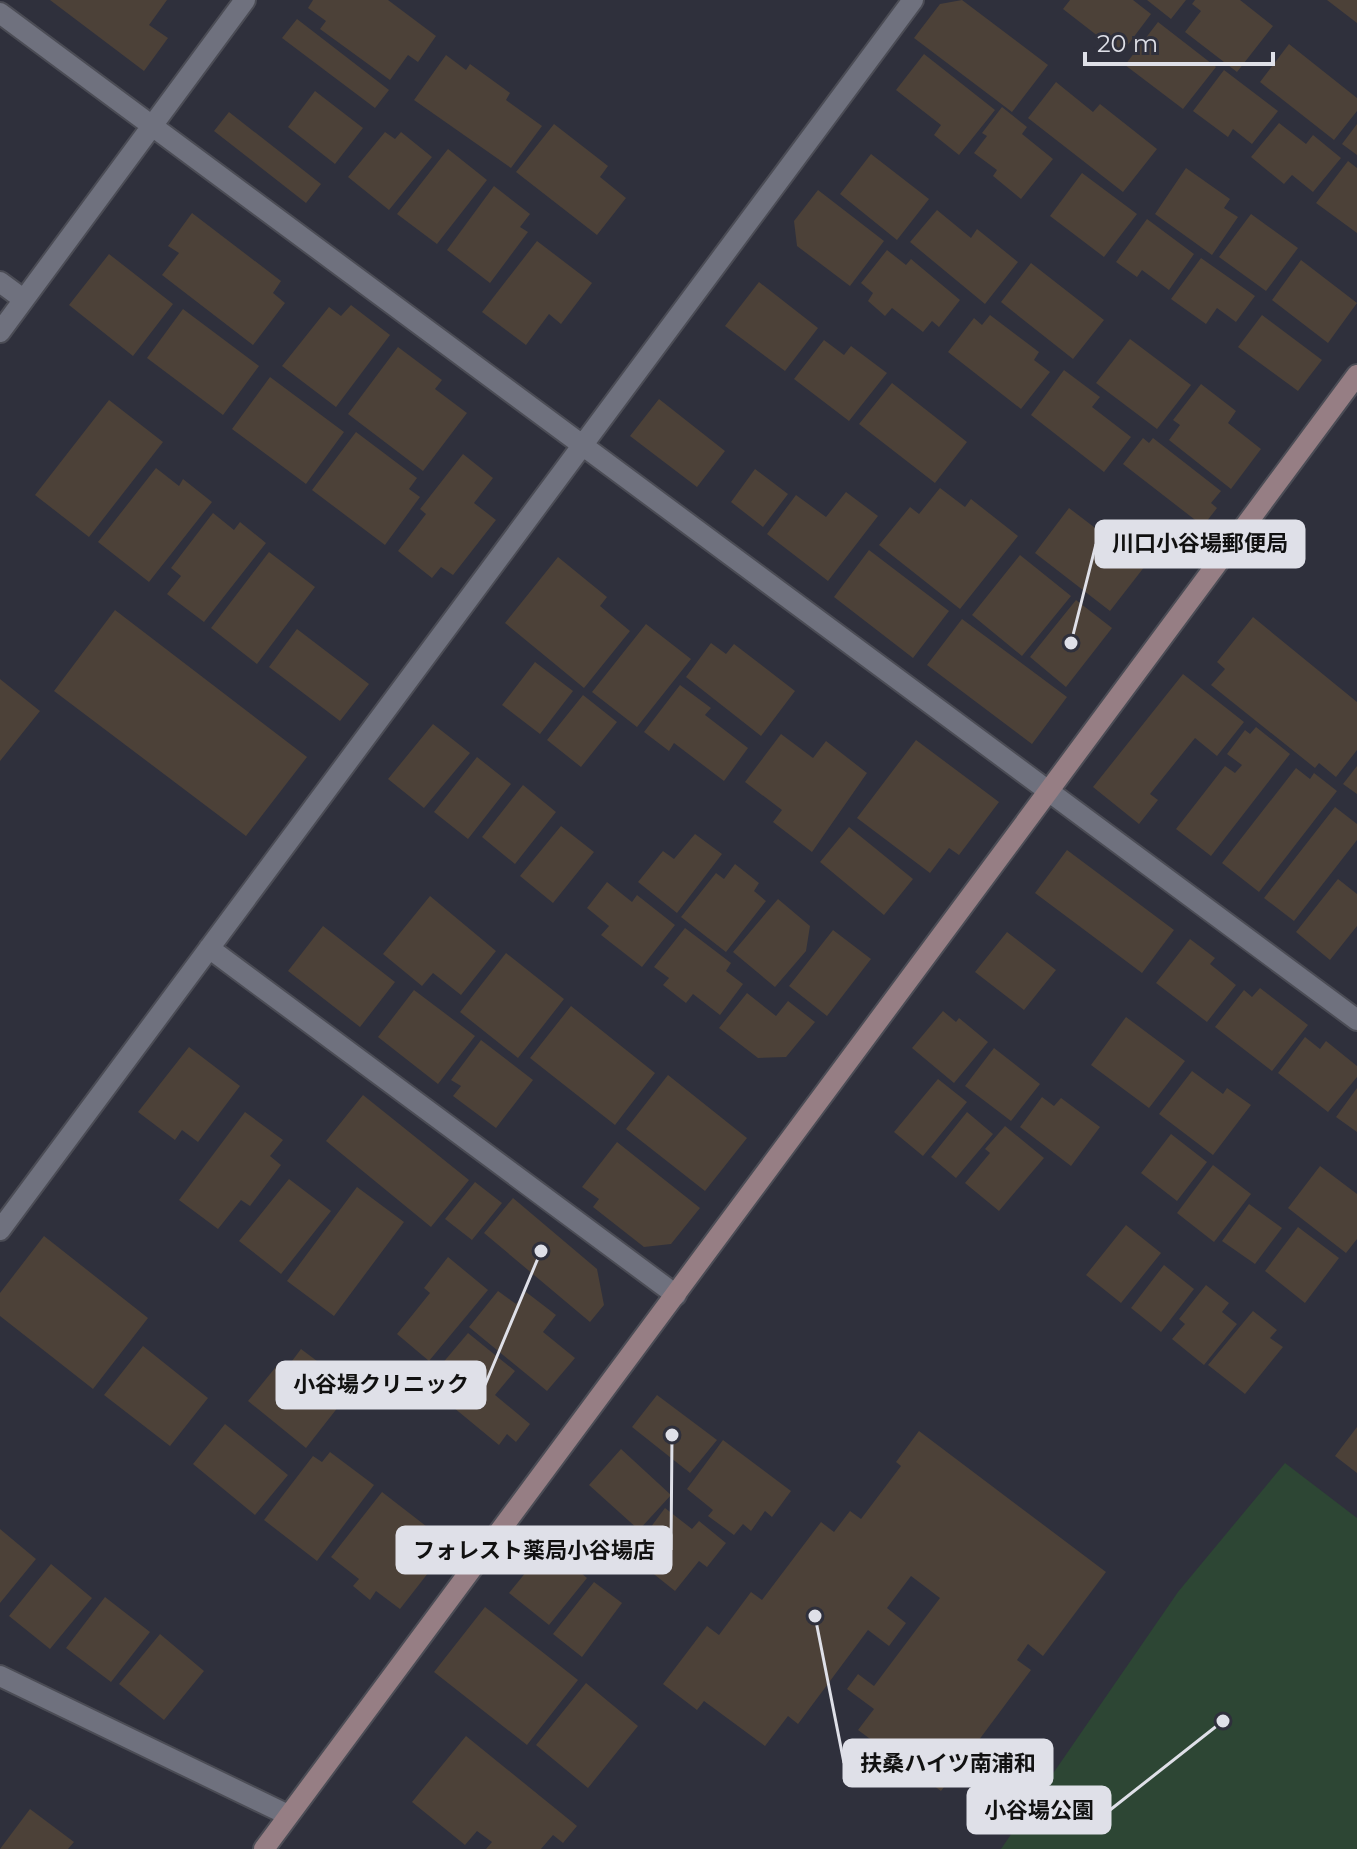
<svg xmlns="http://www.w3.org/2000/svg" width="1357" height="1849" viewBox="0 0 1357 1849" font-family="Montserrat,'Noto Sans JP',sans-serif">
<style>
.green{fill:#2d4634}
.building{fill:#4c4138}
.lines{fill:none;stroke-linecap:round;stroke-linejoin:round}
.street-casing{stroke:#4b4c55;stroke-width:24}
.secondary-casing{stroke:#4b4c55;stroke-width:24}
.street{stroke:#6f717e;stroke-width:20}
.secondary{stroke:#967e84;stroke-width:20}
.leader{fill:none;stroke:#dfe0e8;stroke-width:3}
.callout-dot{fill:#dfe0e8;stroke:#2f303c;stroke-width:3}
.callout{fill:#dfe0e8;stroke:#dfe0e8;stroke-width:3}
.callout-label{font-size:22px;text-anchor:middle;font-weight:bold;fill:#111}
</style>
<rect width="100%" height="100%" fill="#2f303c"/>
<path class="green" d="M 1285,1463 L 1357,1518 L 1357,1849 L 1001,1849 L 1178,1592 Z"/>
<path class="building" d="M 50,0 L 167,0 L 149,25 L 168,38 L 144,71 Z
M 313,0 L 388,0 L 436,36 L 418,62 L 408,55 L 390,80 L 320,29 L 326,21 L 308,8 Z
M 962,0 L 1048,65 L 1012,112 L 914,38 L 940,4 Z
M 1070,0 L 1133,0 L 1151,14 L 1121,54 L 1063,9 Z
M 1147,0 L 1186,0 L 1171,19 Z
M 1195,0 L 1240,0 L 1273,26 L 1237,72 L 1185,32 L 1201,11 L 1192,4 Z
M 1327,0 L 1357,0 L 1357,23 Z
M 297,19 L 389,90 L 375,108 L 282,38 Z
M 1158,22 L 1216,67 L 1183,109 L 1125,65 Z
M 1289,44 L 1357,98 L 1357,111 L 1334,140 L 1260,82 Z
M 924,54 L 995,110 L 959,155 L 934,135 L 941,125 L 896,90 Z
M 446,55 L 466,70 L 470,64 L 510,93 L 506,100 L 542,126 L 511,168 L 414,100 Z
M 1224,70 L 1278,111 L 1252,144 L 1233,129 L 1228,137 L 1193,111 Z
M 1056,82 L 1093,112 L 1100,104 L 1157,149 L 1123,192 L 1028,118 Z
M 315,91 L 363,128 L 335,164 L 288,127 Z
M 1002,107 L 1027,127 L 1022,134 L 1053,159 L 1021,199 L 993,176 L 997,170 L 974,153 L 987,136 L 982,133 Z
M 229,112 L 321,184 L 306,203 L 214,131 Z
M 1279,123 L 1306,144 L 1313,135 L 1341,158 L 1313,192 L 1292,175 L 1284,184 L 1251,157 Z
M 554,124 L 608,166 L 600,177 L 626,198 L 597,235 L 516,172 Z
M 1357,124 L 1357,155 L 1342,144 Z
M 385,132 L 395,139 L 401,132 L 432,157 L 389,210 L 348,177 Z
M 448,149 L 487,180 L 437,244 L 397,214 Z
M 871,154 L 929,199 L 897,240 L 840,194 Z
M 1348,161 L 1357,168 L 1357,233 L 1316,203 Z
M 1186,168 L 1230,199 L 1224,208 L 1238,217 L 1212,255 L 1155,214 Z
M 1082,173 L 1137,214 L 1104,257 L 1050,216 Z
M 494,186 L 530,214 L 520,227 L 528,232 L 490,283 L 447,250 Z
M 818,190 L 884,241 L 850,286 L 797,246 L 794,221 Z
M 937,210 L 971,238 L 977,229 L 1018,262 L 985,304 L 910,242 Z
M 192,213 L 281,281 L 273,293 L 285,303 L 253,345 L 162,275 L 179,253 L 168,246 Z
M 1251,214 L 1298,248 L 1266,291 L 1219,257 Z
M 1147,219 L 1194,254 L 1169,290 L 1142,270 L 1137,277 L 1116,262 Z
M 537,241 L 592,283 L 561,324 L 549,314 L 526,345 L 482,312 Z
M 887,250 L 906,265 L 911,259 L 960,300 L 939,327 L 932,321 L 923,332 L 892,308 L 885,316 L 868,301 L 873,293 L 861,283 Z
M 109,254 L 173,304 L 133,356 L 69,305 Z
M 1201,258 L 1255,296 L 1236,322 L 1217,308 L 1206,324 L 1171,299 Z
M 1301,260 L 1357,303 L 1328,343 L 1272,300 Z
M 1031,263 L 1104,320 L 1073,359 L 1001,302 Z
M 759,282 L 818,328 L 785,371 L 725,326 Z
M 351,305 L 390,335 L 336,407 L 282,366 L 329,307 L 341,316 Z
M 183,309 L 259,366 L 223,415 L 147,358 Z
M 990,315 L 1039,352 L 1034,360 L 1050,372 L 1021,409 L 948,352 L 974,318 L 982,325 Z
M 1262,315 L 1322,360 L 1298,391 L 1238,347 Z
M 1130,339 L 1191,385 L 1157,429 L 1096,383 Z
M 824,340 L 844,355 L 851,346 L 887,373 L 849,421 L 794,379 Z
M 398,347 L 442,380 L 435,389 L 467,413 L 423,471 L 348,414 Z
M 1064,370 L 1100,397 L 1092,407 L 1131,437 L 1104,472 L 1031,415 Z
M 270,377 L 344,432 L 306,484 L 232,429 Z
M 892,383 L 967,442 L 935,483 L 859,424 Z
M 1201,384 L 1236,411 L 1228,423 L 1261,449 L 1231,489 L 1169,440 L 1180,425 L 1173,420 Z
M 659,399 L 725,451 L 697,487 L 630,436 Z
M 109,400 L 163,442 L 89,537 L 35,495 Z
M 356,432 L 417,478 L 409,489 L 420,497 L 385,545 L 312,490 Z
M 1143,438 L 1149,443 L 1153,438 L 1221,491 L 1211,503 L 1217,508 L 1203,526 L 1123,464 Z
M 463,454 L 493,478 L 474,503 L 496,520 L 453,575 L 441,567 L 432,578 L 398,551 L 426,514 L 420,509 Z
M 156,468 L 179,486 L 183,479 L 212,502 L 149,582 L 98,542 Z
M 755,469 L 788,494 L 763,527 L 731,502 Z
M 940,488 L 965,507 L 971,499 L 1018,536 L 960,609 L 879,545 L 910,507 L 919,514 Z
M 846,492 L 878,516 L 828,581 L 767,534 L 796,495 L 826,517 Z
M 1069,508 L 1145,566 L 1110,611 L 1035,553 Z
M 213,513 L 234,530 L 240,522 L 266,543 L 204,622 L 167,594 L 181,576 L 171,568 Z
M 869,550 L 949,611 L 913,658 L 834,597 Z
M 269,552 L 315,587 L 257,664 L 211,628 Z
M 1020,555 L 1071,596 L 1022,656 L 972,615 Z
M 558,557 L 607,597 L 600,606 L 630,631 L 584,688 L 505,623 Z
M 1076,600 L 1112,628 L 1066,687 L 1030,657 Z
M 115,610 L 307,757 L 246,836 L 54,691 Z
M 1253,617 L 1357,702 L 1357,750 L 1336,777 L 1319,763 L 1315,768 L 1211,685 L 1225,669 L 1217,662 Z
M 962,619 L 1067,697 L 1032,744 L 927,665 Z
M 646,624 L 691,659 L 637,727 L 592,692 Z
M 297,629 L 369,684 L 340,721 L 269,667 Z
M 711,643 L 726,654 L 734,644 L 795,691 L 761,736 L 686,677 Z
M 535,662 L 573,691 L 540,734 L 502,705 Z
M 1183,674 L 1244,722 L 1217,756 L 1195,738 L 1150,794 L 1158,800 L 1139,824 L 1093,787 Z
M 0,679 L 40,711 L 0,761 Z
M 680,685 L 711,708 L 705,715 L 748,748 L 724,781 L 674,743 L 669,751 L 644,732 Z
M 583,695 L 617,722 L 581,767 L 547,740 Z
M 433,724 L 470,753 L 424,808 L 388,779 Z
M 1256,727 L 1290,754 L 1211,856 L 1176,829 L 1225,766 L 1235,773 L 1242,765 L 1227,754 L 1245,730 L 1250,734 Z
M 781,734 L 813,758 L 826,741 L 867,773 L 812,852 L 773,822 L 782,810 L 745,782 Z
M 916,740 L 999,802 L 959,855 L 949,848 L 930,873 L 857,818 Z
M 477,757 L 511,784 L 468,839 L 434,812 Z
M 1357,766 L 1357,794 L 1343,784 Z
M 1296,768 L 1310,779 L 1314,773 L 1337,791 L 1259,892 L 1222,863 Z
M 523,785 L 556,812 L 515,864 L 482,837 Z
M 1335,807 L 1357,824 L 1357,840 L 1294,921 L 1264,898 Z
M 561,826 L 594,852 L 553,903 L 520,876 Z
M 849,827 L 913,879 L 884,915 L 820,862 Z
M 695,834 L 722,854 L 677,913 L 638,882 L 663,851 L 674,859 Z
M 1067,850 L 1174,930 L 1142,973 L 1035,893 Z
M 735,864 L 759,883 L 754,891 L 766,901 L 726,952 L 681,917 L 716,873 L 724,879 Z
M 1338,879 L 1357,894 L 1357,926 L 1330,960 L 1296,932 Z
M 607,882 L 632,902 L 637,895 L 675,925 L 642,967 L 601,935 L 609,926 L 587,908 Z
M 430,896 L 496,951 L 461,995 L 433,973 L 422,986 L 383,954 Z
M 778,899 L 810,926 L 806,951 L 775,987 L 733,952 Z
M 323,926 L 395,982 L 360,1027 L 288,971 Z
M 685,928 L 731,963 L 726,971 L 743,984 L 720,1015 L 693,994 L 686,1003 L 663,985 L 669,978 L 654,967 Z
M 833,930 L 871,959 L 827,1016 L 789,986 Z
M 1007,932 L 1056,970 L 1024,1010 L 975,972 Z
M 1190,939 L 1215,958 L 1210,964 L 1236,985 L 1207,1022 L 1156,983 Z
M 506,953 L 564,999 L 518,1058 L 460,1012 Z
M 1260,988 L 1308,1025 L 1272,1071 L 1215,1027 L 1244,990 L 1252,997 Z
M 414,990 L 475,1036 L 438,1084 L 378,1037 Z
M 747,993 L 776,1016 L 788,1001 L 815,1022 L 786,1057 L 758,1058 L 719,1028 Z
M 571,1006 L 655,1073 L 615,1125 L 530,1058 Z
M 943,1011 L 956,1022 L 959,1018 L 988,1042 L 954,1083 L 912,1048 Z
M 1126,1017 L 1185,1061 L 1149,1108 L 1091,1065 Z
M 1305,1037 L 1320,1049 L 1326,1041 L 1357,1066 L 1357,1077 L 1328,1112 L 1278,1073 Z
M 481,1040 L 533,1080 L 496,1128 L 453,1096 L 461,1086 L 451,1080 Z
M 189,1047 L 240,1086 L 198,1142 L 182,1130 L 175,1140 L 138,1112 Z
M 994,1048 L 1040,1084 L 1011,1121 L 965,1086 Z
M 1192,1071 L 1223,1094 L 1227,1088 L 1251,1105 L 1213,1155 L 1159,1114 Z
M 668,1075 L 747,1138 L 705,1191 L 626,1129 Z
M 938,1079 L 967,1102 L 923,1156 L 894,1132 Z
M 1357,1088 L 1357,1132 L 1336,1117 Z
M 363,1095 L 469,1180 L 431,1227 L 326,1141 Z
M 1042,1097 L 1054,1106 L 1061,1098 L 1100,1127 L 1071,1166 L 1020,1127 Z
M 245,1112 L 283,1140 L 270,1156 L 281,1165 L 250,1206 L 241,1200 L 218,1229 L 179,1200 Z
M 967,1112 L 993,1134 L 956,1178 L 931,1157 Z
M 1005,1126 L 1044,1158 L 999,1211 L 965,1183 L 990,1153 L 985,1149 Z
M 1171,1134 L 1207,1162 L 1177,1201 L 1141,1173 Z
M 617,1142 L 700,1208 L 671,1244 L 644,1247 L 593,1207 L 599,1199 L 582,1187 Z
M 1213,1165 L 1251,1194 L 1214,1242 L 1177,1213 Z
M 1320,1166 L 1357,1194 L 1357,1239 L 1346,1253 L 1288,1208 Z
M 289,1179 L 331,1211 L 281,1274 L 239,1241 Z
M 475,1182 L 502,1203 L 472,1240 L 445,1219 Z
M 357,1187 L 404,1222 L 334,1316 L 287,1281 Z
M 513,1198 L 597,1269 L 604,1305 L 590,1322 L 484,1233 Z
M 1249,1204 L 1282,1228 L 1255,1264 L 1222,1241 Z
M 1126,1225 L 1161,1253 L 1121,1303 L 1086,1275 Z
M 1298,1227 L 1339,1258 L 1305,1303 L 1265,1271 Z
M 44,1236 L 148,1318 L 93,1389 L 0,1316 L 0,1293 Z
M 448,1257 L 488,1290 L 429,1361 L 397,1334 L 430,1293 L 424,1288 Z
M 1164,1265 L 1194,1289 L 1161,1332 L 1131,1308 Z
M 1206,1285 L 1229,1303 L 1222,1312 L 1237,1324 L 1204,1365 L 1172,1339 L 1185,1324 L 1179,1319 Z
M 498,1291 L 516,1304 L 526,1292 L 556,1315 L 543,1332 L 575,1358 L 547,1391 L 469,1327 Z
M 1253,1311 L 1277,1330 L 1270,1338 L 1283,1347 L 1245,1394 L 1208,1365 Z
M 468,1333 L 515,1371 L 495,1395 L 530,1424 L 516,1442 L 507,1434 L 499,1445 L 425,1384 Z
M 143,1346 L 208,1398 L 170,1446 L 104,1395 Z
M 301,1349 L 353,1388 L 306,1448 L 248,1401 L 279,1363 L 286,1369 Z
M 657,1395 L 717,1440 L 690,1473 L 632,1427 Z
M 225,1424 L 288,1475 L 255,1515 L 193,1464 Z
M 1357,1427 L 1357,1473 L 1335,1456 Z
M 919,1431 L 1106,1572 L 1043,1656 L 1028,1644 L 1017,1660 L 1031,1670 L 941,1791 L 858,1730 L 874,1709 L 847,1689 L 858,1674 L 874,1686 L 940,1598 L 911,1576 L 887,1608 L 906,1623 L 889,1646 L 868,1630 L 798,1724 L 788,1716 L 765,1746 L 704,1701 L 697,1710 L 663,1684 L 707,1626 L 719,1635 L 751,1592 L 762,1600 L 821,1522 L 834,1532 L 850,1511 L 861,1519 L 901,1466 L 896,1462 Z
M 723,1440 L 791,1491 L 772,1517 L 765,1511 L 751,1531 L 743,1524 L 734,1535 L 708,1516 L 713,1510 L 687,1489 Z
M 621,1449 L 671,1495 L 639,1530 L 589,1485 Z
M 330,1452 L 374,1485 L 317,1561 L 264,1520 L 313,1456 L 322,1462 Z
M 382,1492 L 444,1540 L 433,1554 L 439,1559 L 400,1609 L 376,1591 L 370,1600 L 353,1586 L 359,1579 L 331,1557 Z
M 665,1508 L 692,1529 L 699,1521 L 726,1543 L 707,1567 L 699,1561 L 675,1591 L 630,1555 Z
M 0,1529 L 36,1559 L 0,1603 Z
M 548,1545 L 587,1578 L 549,1625 L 509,1593 Z
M 51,1564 L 92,1598 L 50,1649 L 9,1616 Z
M 594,1582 L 622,1603 L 582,1657 L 553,1634 Z
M 105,1597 L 150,1632 L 111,1682 L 66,1648 Z
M 485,1607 L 578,1680 L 527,1745 L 434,1672 Z
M 160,1634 L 204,1671 L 164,1720 L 119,1684 Z
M 586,1683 L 638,1726 L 588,1788 L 536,1745 Z
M 466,1736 L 577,1826 L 563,1843 L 553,1835 L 541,1849 L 486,1849 L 492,1842 L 477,1831 L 465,1845 L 412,1802 Z
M 30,1809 L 74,1842 L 68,1849 L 0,1849 Z"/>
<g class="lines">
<defs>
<path id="street" d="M 0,13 L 1357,1020
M 0,282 L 23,299
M 0,332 L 245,0
M 209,948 L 676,1295
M 0,1230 L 913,0
M 0,1676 L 288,1815"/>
<path id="secondary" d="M 264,1849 L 1357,375"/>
</defs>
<use href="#street" class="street-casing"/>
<use href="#secondary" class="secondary-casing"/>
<use href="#street" class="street"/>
<use href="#secondary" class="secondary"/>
</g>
<path class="leader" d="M1071 643L1096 544M541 1251L485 1385M672 1435L671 1550M815 1616L844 1763M1223 1721L1110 1810"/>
<g class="callout-dot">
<circle cx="1071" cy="643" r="8"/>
<circle cx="541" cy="1251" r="8"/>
<circle cx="672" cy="1435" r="8"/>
<circle cx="815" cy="1616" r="8"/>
<circle cx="1223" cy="1721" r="8"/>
</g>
<g class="callout">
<rect x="1096" y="521" width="208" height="46" rx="8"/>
<rect x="277" y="1362" width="208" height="46" rx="8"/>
<rect x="397" y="1527" width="274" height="46" rx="8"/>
<rect x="844" y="1740" width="208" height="46" rx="8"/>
<rect x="968" y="1787" width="142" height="46" rx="8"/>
</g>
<g class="callout-label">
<text x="1200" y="551">川口小谷場郵便局</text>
<text x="381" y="1392">小谷場クリニック</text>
<text x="534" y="1558">フォレスト薬局小谷場店</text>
<text x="948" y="1771">扶桑ハイツ南浦和</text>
<text x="1039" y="1818">小谷場公園</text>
</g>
<path d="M1085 52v12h188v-12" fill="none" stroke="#dfe0e8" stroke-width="4"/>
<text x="1097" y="52" font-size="24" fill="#dfe0e8" stroke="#2f303c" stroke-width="6" paint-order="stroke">20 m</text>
</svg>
